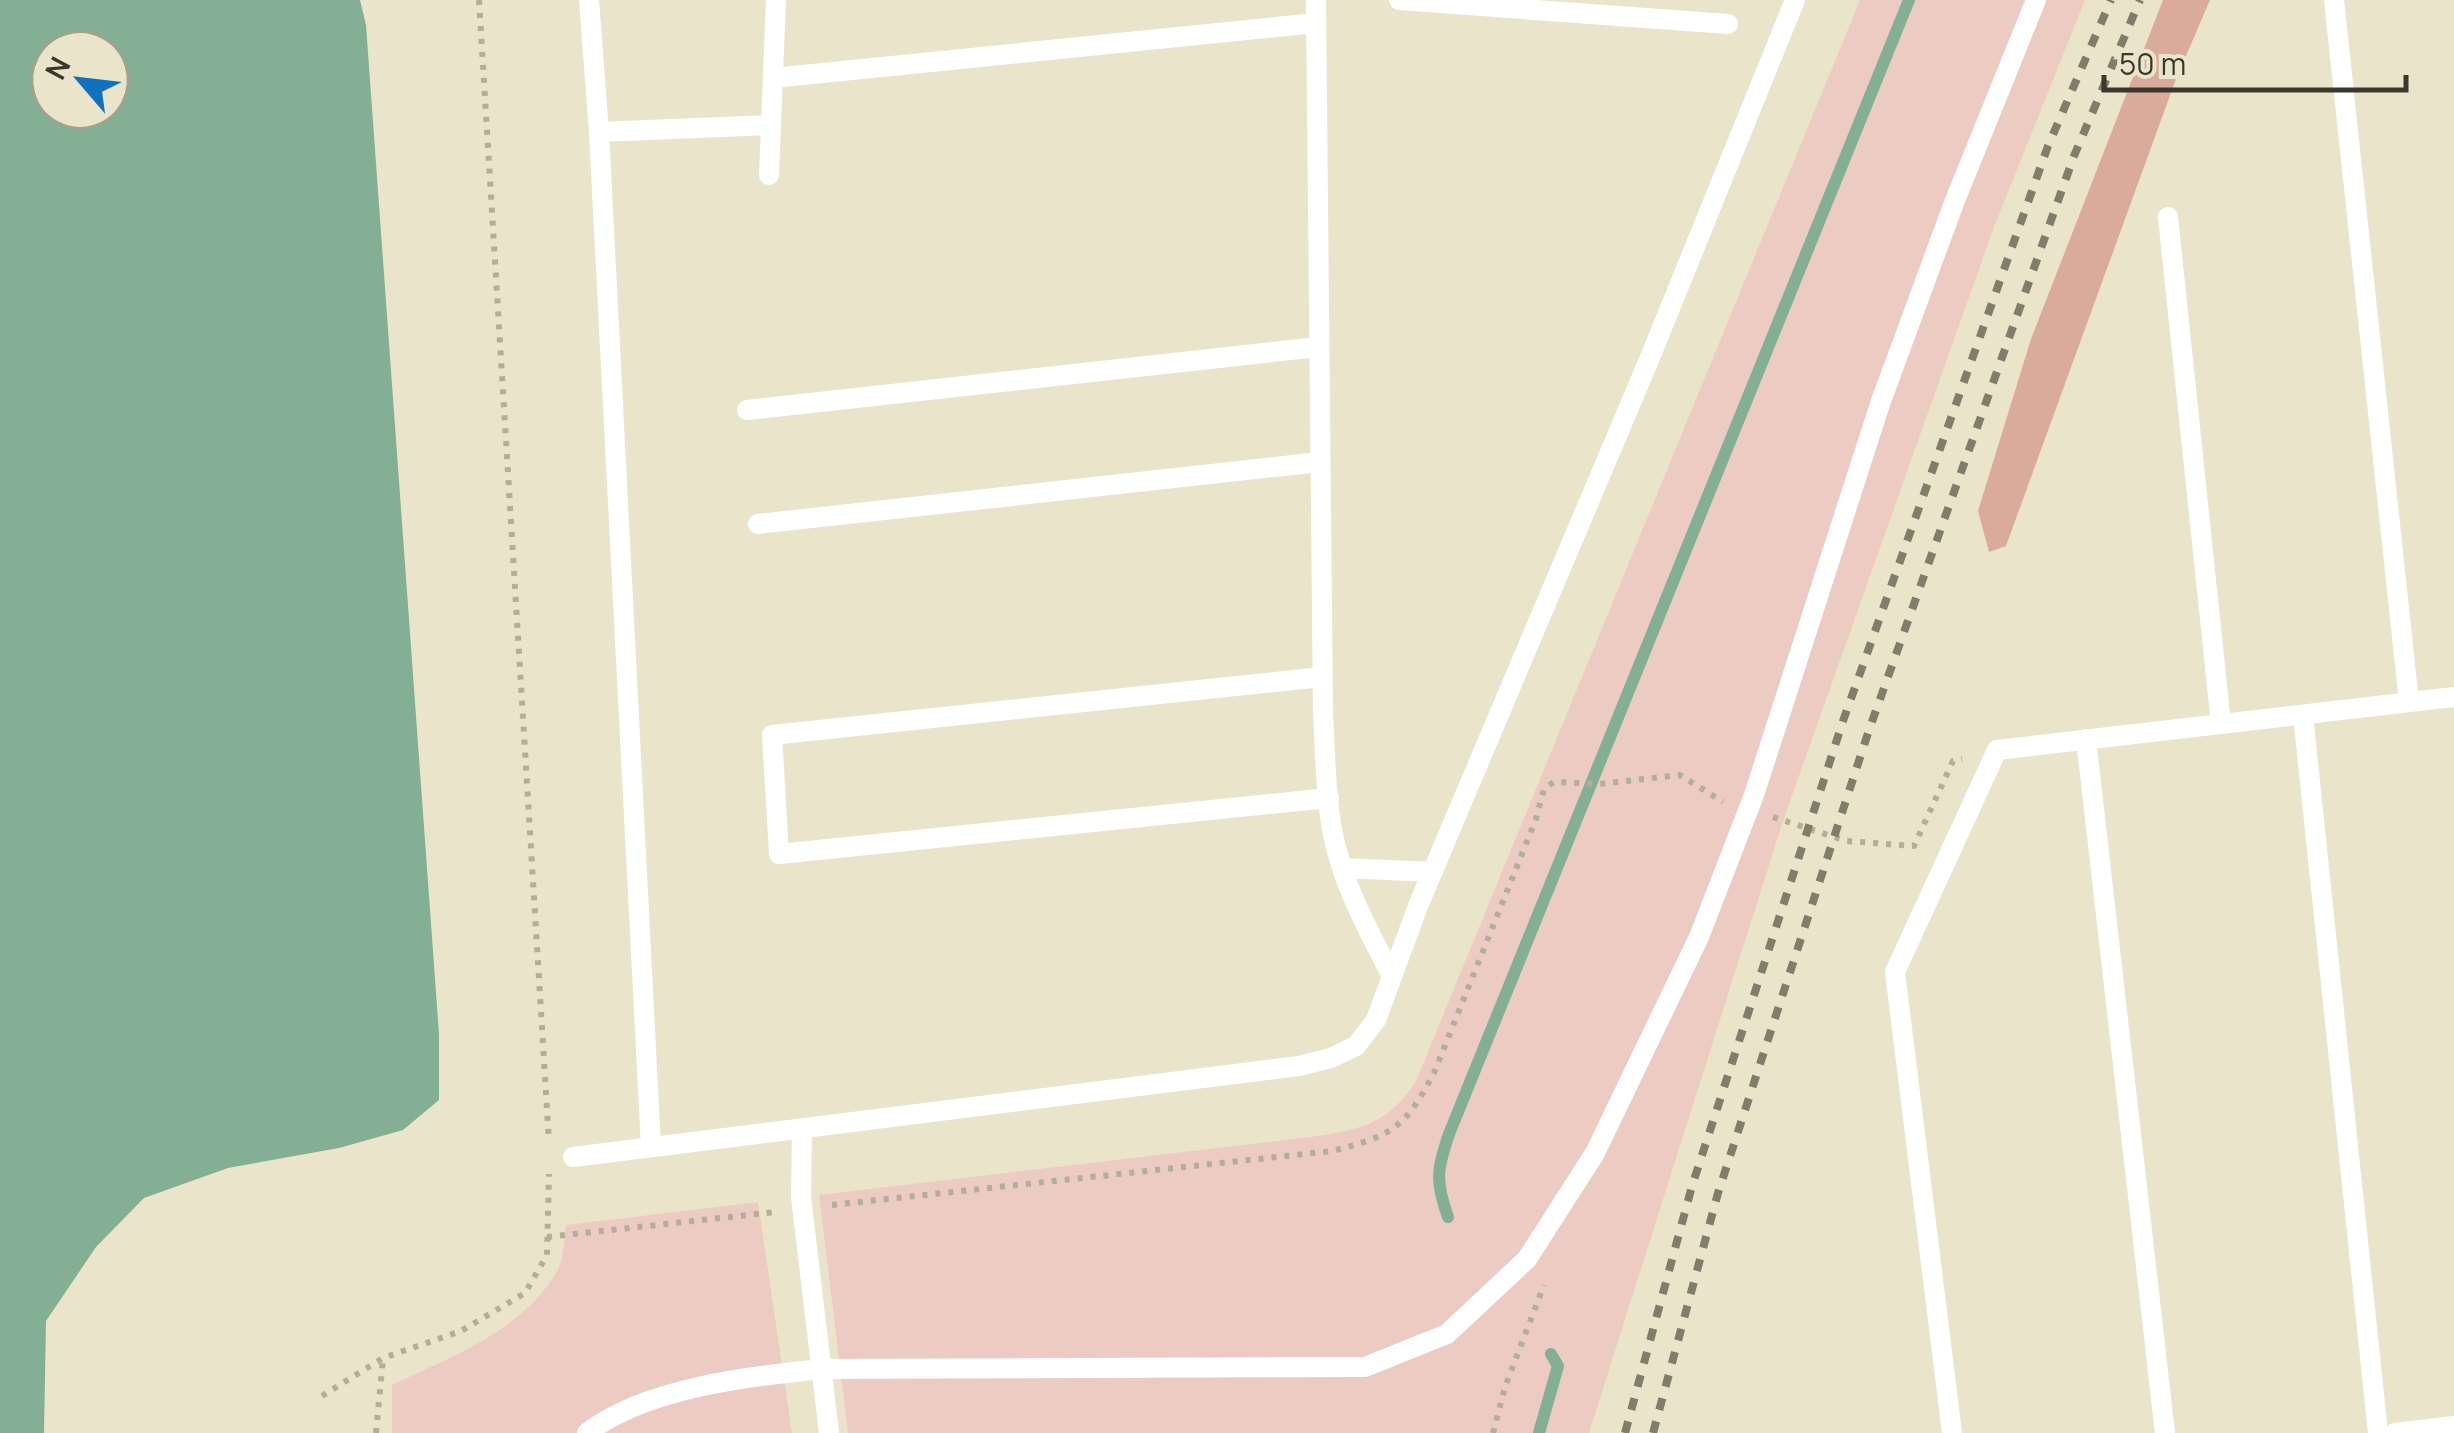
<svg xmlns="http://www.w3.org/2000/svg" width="2454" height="1433" viewBox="0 0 2454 1433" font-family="Manrope,sans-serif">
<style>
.green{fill:#ecccc2}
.forest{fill:#daaa9b}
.water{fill:#83af95;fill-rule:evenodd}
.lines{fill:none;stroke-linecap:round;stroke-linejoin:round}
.stream{stroke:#83af95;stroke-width:12}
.path{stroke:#b2ae98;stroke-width:6;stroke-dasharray:5 8;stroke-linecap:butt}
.service{stroke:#fff;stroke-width:20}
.rail{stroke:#817d6c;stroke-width:8;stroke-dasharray:12 12;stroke-linecap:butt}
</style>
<rect width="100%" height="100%" fill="#eae5ca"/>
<path class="green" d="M 1860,0 L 2085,0 L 1994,227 L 1783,821 L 1589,1433 L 848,1433 L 819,1195 L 1310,1137 C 1359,1130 1388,1125 1416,1081 Z
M 758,1202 L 792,1433 L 392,1433 L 392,1385 C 450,1357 524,1330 557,1271 C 564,1259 564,1239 566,1225 Z"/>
<path class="forest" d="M 2163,0 L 2210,0 L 2176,79 L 2006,546 L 1989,552 L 1978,511 L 2031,339 Z"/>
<path class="water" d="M 0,0 L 360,0 L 366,25 L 439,1034 L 439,1100 L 403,1130 L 339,1148 L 228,1168 L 144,1198 L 96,1247 L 46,1321 L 44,1433 L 0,1433 ZM 50,50 L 110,50 L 110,110 L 50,110 Z"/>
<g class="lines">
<path class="stream" d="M 1448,1217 C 1435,1181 1437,1169 1449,1134 L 1909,0
M 1539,1433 L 1558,1366 L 1551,1354"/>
<path class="path" d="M 479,0 L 549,1142
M 1773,817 L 1847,841 L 1914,846 L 1953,761 L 1962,759
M 832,1205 L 1332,1151 C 1392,1136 1405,1128 1434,1073 L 1536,819 L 1544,789 L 1554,782 L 1599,784 L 1680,775 L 1723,802
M 547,1237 L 775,1212
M 322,1396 L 383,1358 L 461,1331 L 525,1293 L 547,1255 L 549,1174
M 376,1433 L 383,1359
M 1493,1433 L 1505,1387 L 1544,1285"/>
<path class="service" d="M 589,0 L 599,132 L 770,125
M 1316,0 L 1323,713 C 1325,747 1325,782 1330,816 C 1337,873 1365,925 1392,976
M 1399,0 L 1728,24
M 2334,0 L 2409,702
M 773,78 L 1316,23
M 599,132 L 651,1147
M 769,175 L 776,0
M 2168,217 L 2221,724
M 747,410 L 1318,347
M 758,524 L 1320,462
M 1322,677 L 772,735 L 779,854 L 1329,798
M 2303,715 L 2378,1433
M 2086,739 L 2165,1433
M 1342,868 L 1433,872
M 802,1128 L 801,1197 L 829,1433
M 573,1157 L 1299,1066 L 1331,1058 L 1356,1046 L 1376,1020 L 1418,906 L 1649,360 L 1795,0
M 587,1433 C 645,1388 750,1376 822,1369 L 1365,1367 L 1447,1334 L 1527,1259 L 1595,1153 L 1699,937 L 1754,795 L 1881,401 L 1954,203 L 2036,0
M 1952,1433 L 1895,972 L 1997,750 L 2454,697
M 2395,1433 L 2454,1426"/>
<path class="rail" d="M 1625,1433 L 1692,1186 L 1843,721 L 2048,146 L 2111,0
M 1653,1433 L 1718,1193 L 1869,730 L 2074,156 L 2140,0"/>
</g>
<g transform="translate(80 80) rotate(298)"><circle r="48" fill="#eae5ca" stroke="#a4a08b" stroke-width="2.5"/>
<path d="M0-8L18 38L0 25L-18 38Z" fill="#1071be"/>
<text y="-15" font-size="28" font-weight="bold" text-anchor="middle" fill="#3a382d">N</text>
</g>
<path d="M2104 75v15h302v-15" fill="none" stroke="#3a382d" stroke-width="5"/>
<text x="2119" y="75" font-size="30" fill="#3a382d" stroke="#eae5ca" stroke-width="8" paint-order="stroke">50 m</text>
</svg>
